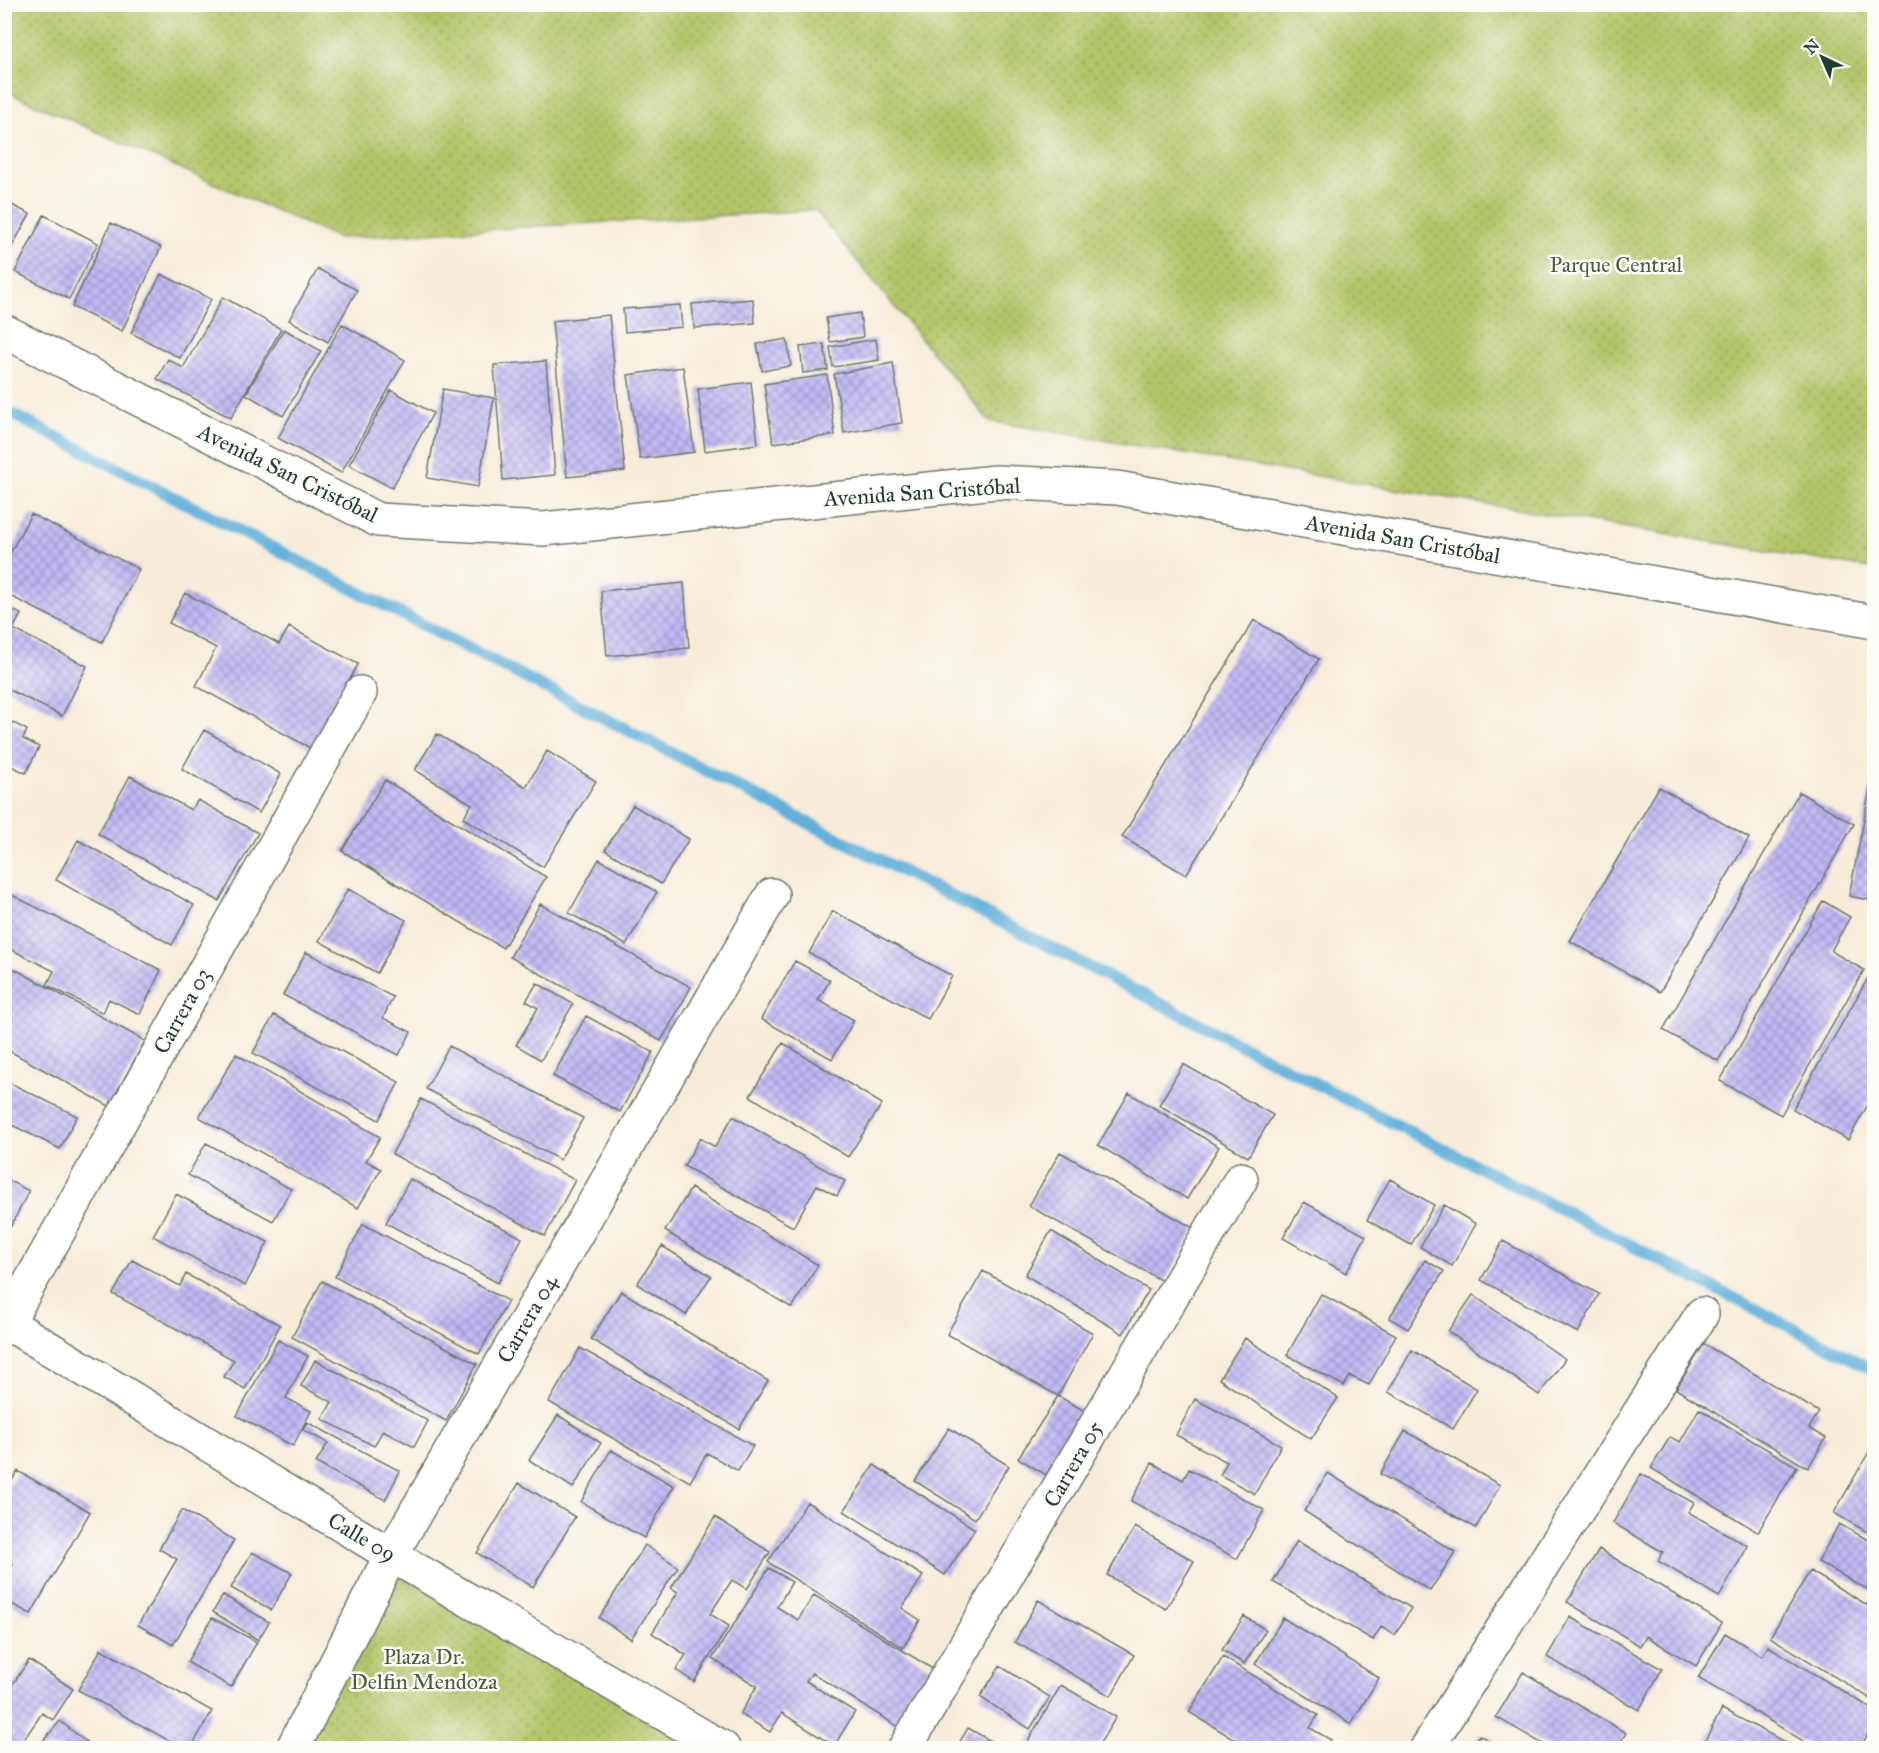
<svg xmlns="http://www.w3.org/2000/svg" width="1879" height="1753" viewBox="0 0 1879 1753" font-family="'IM FELL Great Primer',serif">
<style>
.park{fill:url(#park-dots);stroke:#6a824f;stroke-width:1.5}
.lines{fill:none;stroke-linecap:round;stroke-linejoin:round}
.stream{stroke:#62b0db;stroke-width:12}
.building{fill:url(#building-cross-hatch)}
.street-casing{stroke:#6b7a6e;stroke-width:36}
.street{stroke:#fff;stroke-width:33}
.labels{text-anchor:middle;dominant-baseline:central;stroke-width:5;stroke-linejoin:round;paint-order:stroke}
.park-label{font-size:22px;fill:#445f42;stroke:#fdfcf7}
.street-label{font-size:22px;fill:#1f3d34;stroke:#fdfcf7}
</style>
<defs>
<pattern id="park-dots" width="8" height="8" patternUnits="userSpaceOnUse" patternTransform="scale(1.5)"><rect width="8" height="8" fill="#b4c66a"/><path d="M2 2h.1M6 6h.1" fill="none" stroke="#92a258" stroke-width="1.8" stroke-linecap="round"/></pattern>
<pattern id="building-cross-hatch" width="8" height="8" patternUnits="userSpaceOnUse" patternTransform="scale(1.5)"><rect width="8" height="8" fill="#c2b9f5"/><path d="M0 0l8 8M0 8l8-8" fill="none" stroke="#9d98c7"/></pattern>
</defs>
<rect width="100%" height="100%" fill="#fdfcf7"/>
<filter id="ink" filterUnits="userSpaceOnUse"><feTurbulence type="fractalNoise" baseFrequency=".0167" numOctaves="2"/><feDisplacementMap in="SourceGraphic" scale="12" xChannelSelector="R" yChannelSelector="G"/><feConvolveMatrix kernelMatrix="1 2 1 2 8 2 1 2 1" color-interpolation-filters="sRGB"/></filter>
<filter id="wash" filterUnits="userSpaceOnUse"><feTurbulence type="fractalNoise" baseFrequency=".008" numOctaves="4" result="noise"/><feDisplacementMap in="SourceGraphic" scale="24" xChannelSelector="R" yChannelSelector="G"/><feGaussianBlur stdDeviation="1.35" result="paint"/><feColorMatrix in="noise" values="0 0 0 0 0 0 0 0 0 0 0 0 0 0 0 0 0 1.4 0 .05"/><feComposite in="paint" operator="in"/></filter>
<g filter="url(#wash)">
<rect width="100%" height="100%" fill="#f7ecda"/>
<path class="park" d="M 5,4 L 1874,5 L 1874,569 L 989,421 L 815,210 L 338,238 L 5,91 Z
M 391,1555 L 723,1748 L 293,1748 Z"/>
<g class="lines">
<path class="stream" d="M 4,410 L 1874,1370"/>
</g>
<g id="blocks">
<path class="building" d="M 4,201 L 30,214 L 4,261 Z
M 44,215 L 98,243 L 69,299 L 15,272 Z
M 111,223 L 161,247 L 122,331 L 72,307 Z
M 318,269 L 357,290 L 328,342 L 289,320 Z
M 161,274 L 211,299 L 180,358 L 131,333 Z
M 223,297 L 281,329 L 231,418 L 157,379 L 168,359 L 183,368 Z
M 753,299 L 755,323 L 694,328 L 692,304 Z
M 680,305 L 682,327 L 625,332 L 623,309 Z
M 860,313 L 863,337 L 830,342 L 826,318 Z
M 609,315 L 625,471 L 567,477 L 552,321 Z
M 342,324 L 405,360 L 341,473 L 278,438 Z
M 284,329 L 321,351 L 283,416 L 246,394 Z
M 787,339 L 791,366 L 762,371 L 757,344 Z
M 876,339 L 879,360 L 833,367 L 830,347 Z
M 824,344 L 828,370 L 803,373 L 800,347 Z
M 546,361 L 555,475 L 503,480 L 494,365 Z
M 893,363 L 902,423 L 844,433 L 834,374 Z
M 683,367 L 694,452 L 640,459 L 628,375 Z
M 827,375 L 835,435 L 773,443 L 764,384 Z
M 751,382 L 758,444 L 705,451 L 698,389 Z
M 443,389 L 494,398 L 478,487 L 427,478 Z
M 391,390 L 433,413 L 392,488 L 349,465 Z
M 31,514 L 139,569 L 102,642 L 4,593 L 4,565 Z
M 684,583 L 689,648 L 607,656 L 601,591 Z
M 185,593 L 279,644 L 289,627 L 358,664 L 312,749 L 196,686 L 216,648 L 169,623 Z
M 4,606 L 21,614 L 13,629 L 87,666 L 62,716 L 4,687 Z
M 1254,620 L 1319,659 L 1186,875 L 1122,837 Z
M 4,718 L 27,730 L 23,739 L 39,747 L 26,773 L 9,765 L 4,774 Z
M 204,730 L 281,774 L 259,813 L 182,769 Z
M 437,734 L 526,787 L 547,751 L 596,781 L 543,867 L 463,818 L 472,804 L 415,770 Z
M 1873,773 L 1874,773 L 1874,901 L 1849,896 Z
M 130,776 L 191,810 L 198,800 L 258,833 L 219,901 L 98,834 Z
M 385,780 L 546,877 L 503,948 L 342,851 Z
M 1659,787 L 1749,838 L 1660,992 L 1570,941 Z
M 1799,792 L 1854,824 L 1718,1061 L 1663,1030 Z
M 633,805 L 689,839 L 661,884 L 605,850 Z
M 78,840 L 194,905 L 172,945 L 56,880 Z
M 599,859 L 657,892 L 626,945 L 569,913 Z
M 348,889 L 406,920 L 377,973 L 319,941 Z
M 4,891 L 161,970 L 140,1014 L 109,999 L 103,1013 L 47,985 L 54,971 L 4,946 Z
M 1823,901 L 1850,917 L 1831,951 L 1864,970 L 1781,1115 L 1720,1081 Z
M 540,904 L 691,987 L 661,1041 L 510,957 Z
M 833,911 L 952,976 L 928,1019 L 809,953 Z
M 306,952 L 393,997 L 383,1018 L 411,1032 L 399,1055 L 283,995 Z
M 795,961 L 830,980 L 818,1000 L 854,1020 L 832,1059 L 761,1019 Z
M 4,963 L 145,1041 L 109,1106 L 4,1048 Z
M 1868,978 L 1874,982 L 1874,1094 L 1848,1140 L 1793,1109 Z
M 537,983 L 573,1004 L 541,1060 L 516,1045 L 538,1008 L 526,1001 Z
M 274,1015 L 399,1082 L 379,1120 L 253,1053 Z
M 586,1016 L 653,1052 L 620,1112 L 553,1076 Z
M 783,1043 L 882,1104 L 848,1157 L 750,1096 Z
M 449,1046 L 583,1118 L 560,1160 L 426,1089 Z
M 236,1054 L 380,1137 L 366,1161 L 381,1169 L 358,1208 L 199,1117 Z
M 1183,1064 L 1273,1115 L 1248,1157 L 1159,1105 Z
M 4,1080 L 77,1116 L 60,1149 L 4,1121 Z
M 1129,1093 L 1219,1147 L 1187,1199 L 1098,1145 Z
M 421,1099 L 575,1180 L 545,1236 L 392,1154 Z
M 733,1116 L 845,1181 L 837,1196 L 817,1185 L 793,1227 L 684,1166 L 700,1138 L 715,1147 Z
M 206,1143 L 291,1189 L 273,1221 L 188,1175 Z
M 1060,1152 L 1195,1229 L 1164,1282 L 1029,1206 Z
M 4,1178 L 29,1191 L 11,1226 L 4,1222 Z
M 410,1179 L 522,1238 L 498,1283 L 386,1223 Z
M 1390,1179 L 1434,1205 L 1411,1245 L 1367,1220 Z
M 691,1188 L 818,1265 L 792,1308 L 665,1231 Z
M 176,1194 L 268,1242 L 245,1286 L 153,1236 Z
M 1304,1202 L 1366,1236 L 1346,1273 L 1283,1238 Z
M 1444,1205 L 1476,1224 L 1452,1266 L 1420,1247 Z
M 363,1224 L 508,1301 L 479,1354 L 335,1277 Z
M 1051,1231 L 1149,1290 L 1123,1334 L 1025,1275 Z
M 1503,1241 L 1599,1294 L 1578,1333 L 1481,1280 Z
M 662,1246 L 711,1276 L 686,1315 L 637,1284 Z
M 132,1260 L 180,1286 L 186,1274 L 280,1325 L 245,1389 L 224,1377 L 234,1360 L 113,1294 Z
M 1425,1260 L 1444,1271 L 1408,1329 L 1389,1318 Z
M 983,1271 L 1093,1333 L 1058,1396 L 947,1334 Z
M 322,1281 L 477,1364 L 446,1421 L 292,1337 Z
M 621,1291 L 768,1381 L 739,1429 L 591,1339 Z
M 1321,1294 L 1396,1335 L 1369,1385 L 1350,1376 L 1344,1386 L 1287,1355 Z
M 1473,1295 L 1565,1359 L 1539,1395 L 1448,1331 Z
M 1245,1338 L 1338,1398 L 1311,1439 L 1219,1379 Z
M 278,1340 L 308,1356 L 286,1398 L 311,1411 L 293,1446 L 237,1416 Z
M 1704,1344 L 1819,1412 L 1809,1428 L 1826,1438 L 1808,1468 L 1676,1389 Z
M 580,1348 L 753,1446 L 738,1471 L 707,1453 L 690,1482 L 549,1402 Z
M 1412,1350 L 1477,1389 L 1453,1429 L 1388,1392 Z
M 315,1360 L 428,1421 L 414,1447 L 383,1430 L 374,1446 L 322,1419 L 332,1402 L 301,1386 Z
M 1058,1396 L 1085,1411 L 1046,1475 L 1018,1458 Z
M 1195,1399 L 1281,1445 L 1255,1494 L 1220,1475 L 1227,1462 L 1176,1435 Z
M 1699,1409 L 1797,1467 L 1758,1532 L 1651,1468 L 1670,1437 L 1680,1442 Z
M 558,1415 L 601,1443 L 573,1488 L 529,1460 Z
M 307,1422 L 400,1471 L 385,1500 L 316,1463 L 328,1443 L 303,1430 Z
M 949,1428 L 1009,1466 L 975,1519 L 915,1481 Z
M 1405,1431 L 1500,1485 L 1476,1528 L 1380,1474 Z
M 1874,1443 L 1874,1536 L 1834,1513 Z
M 611,1450 L 674,1486 L 644,1538 L 581,1502 Z
M 1152,1463 L 1183,1480 L 1189,1469 L 1264,1510 L 1237,1559 L 1131,1501 Z
M 874,1465 L 975,1529 L 945,1575 L 844,1511 Z
M 18,1471 L 90,1512 L 31,1614 L 4,1600 L 4,1579 L 13,1564 L 4,1559 L 4,1493 Z
M 1328,1473 L 1455,1552 L 1430,1591 L 1304,1511 Z
M 1641,1474 L 1694,1503 L 1688,1512 L 1748,1546 L 1719,1597 L 1658,1561 L 1663,1552 L 1613,1523 Z
M 519,1483 L 575,1517 L 533,1587 L 477,1553 Z
M 807,1502 L 923,1576 L 902,1608 L 920,1620 L 903,1648 L 768,1562 Z
M 182,1510 L 234,1540 L 173,1645 L 138,1625 L 177,1559 L 159,1549 Z
M 715,1517 L 770,1552 L 747,1589 L 732,1580 L 710,1614 L 729,1626 L 694,1682 L 676,1670 L 686,1655 L 652,1633 L 678,1592 L 671,1588 Z
M 1839,1524 L 1874,1543 L 1874,1593 L 1818,1562 Z
M 1135,1527 L 1194,1561 L 1166,1609 L 1107,1575 Z
M 1297,1541 L 1411,1608 L 1395,1635 L 1381,1627 L 1373,1640 L 1273,1582 Z
M 645,1545 L 678,1567 L 631,1639 L 599,1618 Z
M 1599,1549 L 1722,1623 L 1696,1666 L 1646,1636 L 1640,1646 L 1567,1602 Z
M 252,1552 L 292,1573 L 271,1610 L 231,1588 Z
M 769,1568 L 792,1582 L 777,1607 L 798,1620 L 814,1595 L 939,1673 L 903,1730 L 812,1673 L 806,1681 L 855,1712 L 834,1746 L 782,1713 L 770,1732 L 740,1714 L 757,1686 L 712,1659 Z
M 1810,1571 L 1874,1609 L 1874,1701 L 1770,1637 Z
M 223,1595 L 269,1622 L 258,1640 L 213,1612 Z
M 1038,1600 L 1134,1655 L 1111,1696 L 1015,1642 Z
M 1244,1616 L 1266,1630 L 1244,1664 L 1222,1650 Z
M 1570,1617 L 1662,1669 L 1639,1710 L 1547,1657 Z
M 212,1618 L 257,1642 L 231,1687 L 187,1662 Z
M 1283,1618 L 1379,1678 L 1351,1724 L 1255,1664 Z
M 1725,1633 L 1762,1656 L 1768,1646 L 1874,1710 L 1874,1724 L 1860,1748 L 1815,1748 L 1698,1678 Z
M 101,1649 L 212,1711 L 191,1748 L 182,1748 L 78,1690 Z
M 1223,1657 L 1318,1715 L 1310,1728 L 1331,1740 L 1326,1748 L 1249,1748 L 1189,1712 Z
M 29,1660 L 73,1689 L 53,1720 L 42,1713 L 18,1748 L 4,1748 L 4,1697 Z
M 1000,1666 L 1050,1697 L 1030,1729 L 980,1697 Z
M 1523,1672 L 1626,1733 L 1617,1748 L 1550,1748 L 1496,1717 Z
M 1061,1685 L 1116,1717 L 1097,1748 L 1029,1748 L 1025,1746 Z
M 1722,1709 L 1796,1748 L 1701,1748 Z
M 60,1721 L 94,1748 L 37,1748 Z
M 968,1728 L 1003,1748 L 956,1748 Z
M 1479,1735 L 1504,1748 L 1471,1748 Z"/>
</g>
</g>
<g filter="url(#ink)">
<use href="#blocks" fill-opacity="0" stroke="#6b7a6e" stroke-width="1.5"/>
<g class="lines">
<defs>
<path id="street" d="M 4,331 L 378,520 L 543,529 L 996,482 L 1117,488 L 1874,622
M 4,1321 L 391,1555 L 723,1748
M 4,1329 L 360,693
M 293,1748 L 391,1555 L 772,895
M 905,1748 L 1241,1179
M 1427,1748 L 1702,1314"/>
</defs>
<use href="#street" class="street-casing"/>
<use href="#street" class="street"/>
</g>
</g>
<g class="labels">
<g class="park-label">
<text x="1616" y="264">Parque Central</text>
<text x="424" y="1656">Plaza Dr.<tspan x="424" dy="25">Delfin Mendoza</tspan></text>
</g>
<g class="street-label">
<text transform="translate(288 473) rotate(26)">Avenida San Cristóbal</text>
<text transform="translate(922 492) rotate(-4)">Avenida San Cristóbal</text>
<text transform="translate(1403 539) rotate(10)">Avenida San Cristóbal</text>
<text transform="translate(182 1011) rotate(-61)">Carrera 03</text>
<text transform="translate(527 1319) rotate(-60)">Carrera 04</text>
<text transform="translate(1073 1464) rotate(-60)">Carrera 05</text>
<text transform="translate(362 1537) rotate(31)">Calle 09</text>
</g>
</g>
<rect width="1879" height="1753" fill="none" stroke="#fdfcf7" stroke-width="24"/>
<g transform="translate(1822 57) rotate(316)" stroke="#fdfcf7" stroke-width="4.5" paint-order="stroke">
<path d="M0-4.5L10 22L0 15L-10 22Z" fill="#1f3d34"/>
<text y="-9" font-size="16" font-weight="bold" text-anchor="middle" fill="#1f3d34">N</text>
</g>
</svg>
